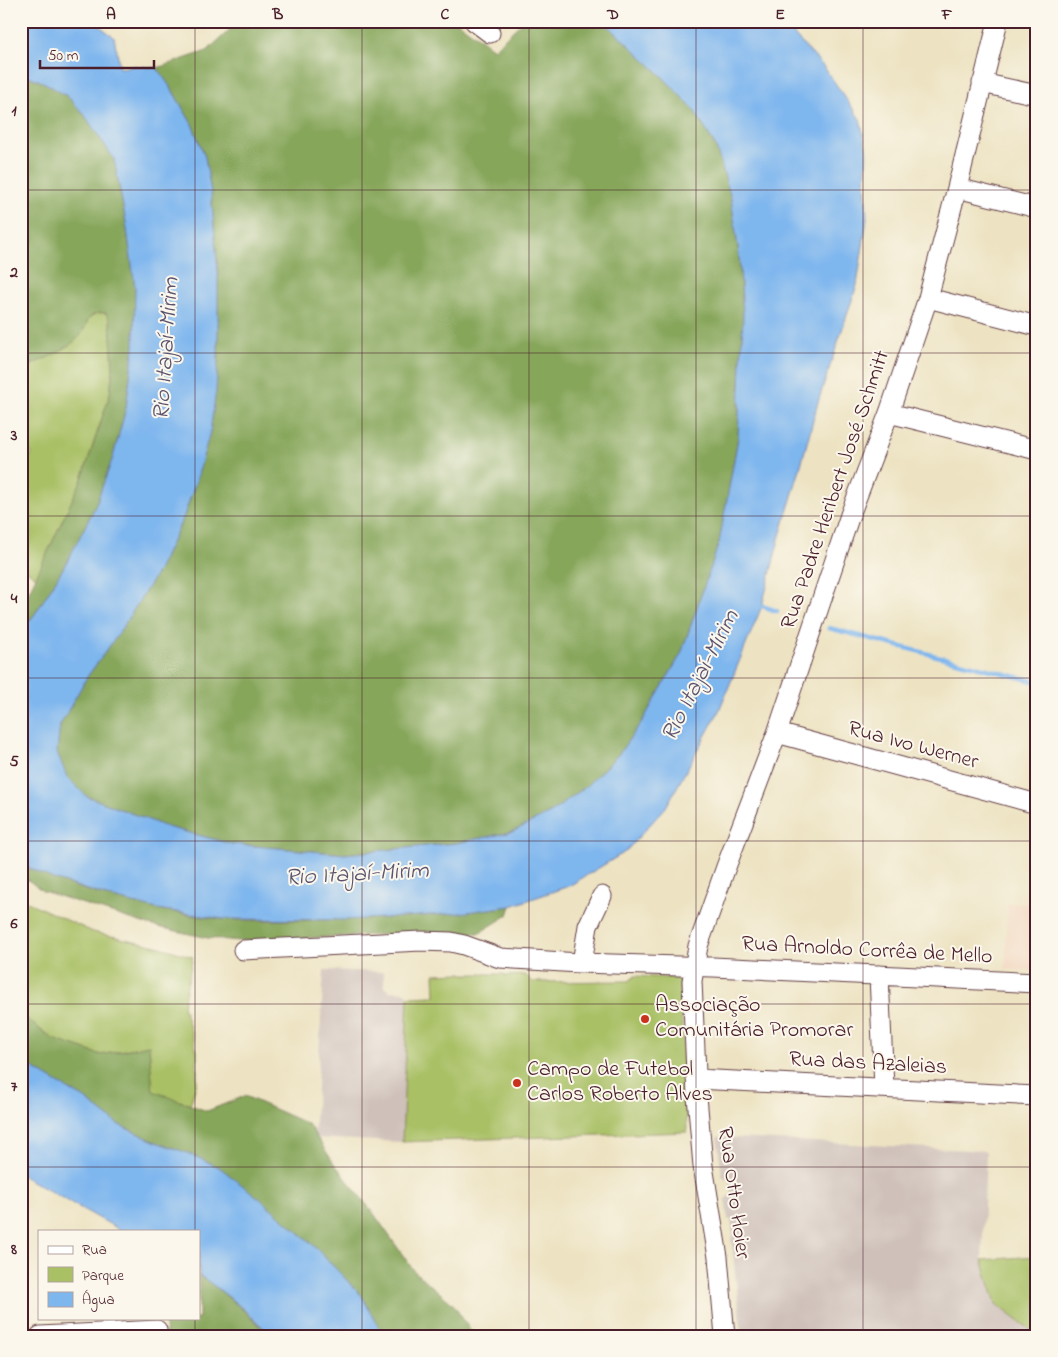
<svg xmlns="http://www.w3.org/2000/svg" width="1058" height="1357" viewBox="0 0 1058 1357" font-family="'Indie Flower',sans-serif">
<style>
.built{fill:#f2d5be}
.industrial{fill:#cfc1ba}
.green{fill:#a9c065;stroke:#7a7048}
.forest{fill:#86a65a;stroke:#686242}
.water{fill:#7eb6ee;stroke:#646a8c}
.lines{fill:none;stroke-linecap:round;stroke-linejoin:round}
.stream{stroke:#7eb6ee;stroke-width:4.5}
.minor-casing{stroke:#623c42;stroke-width:21}
.minor{stroke:#fff;stroke-width:19}
.grid{fill:none;stroke:#4a1f2b;stroke-width:1;stroke-opacity:0.55}
.poi-dot{fill:#c8321e;stroke:#fbf7ec;stroke-width:2}
.labels{text-anchor:middle;dominant-baseline:central;stroke-width:4;stroke-linejoin:round;paint-order:stroke}
.street-label{font-size:22px;fill:#4a1f2b;stroke:#fbf7ec}
.poi-label{font-size:22px;fill:#4a1f2b;stroke:#fbf7ec;text-anchor:start}
.water-label{font-size:24px;font-style:italic;fill:#5c546f;stroke:#fbf7ec}
.neatline{fill:none;stroke:#4a1f2b;stroke-width:2}
.grid-label{font-size:16px;text-anchor:middle;font-weight:bold;fill:#4a1f2b}
</style>
<rect width="100%" height="100%" fill="#fbf7ec"/>
<filter id="ink" filterUnits="userSpaceOnUse"><feTurbulence type="fractalNoise" baseFrequency=".02" numOctaves="2"/><feDisplacementMap in="SourceGraphic" scale="10" xChannelSelector="R" yChannelSelector="G"/><feConvolveMatrix kernelMatrix="1 2 1 2 8 2 1 2 1" color-interpolation-filters="sRGB"/></filter>
<filter id="wash" filterUnits="userSpaceOnUse"><feTurbulence type="fractalNoise" baseFrequency=".0096" numOctaves="4" result="noise"/><feDisplacementMap in="SourceGraphic" scale="20" xChannelSelector="R" yChannelSelector="G"/><feGaussianBlur stdDeviation="1.12" result="paint"/><feColorMatrix in="noise" values="0 0 0 0 0 0 0 0 0 0 0 0 0 0 0 0 0 1.4 0 .05"/><feComposite in="paint" operator="in"/></filter>
<g filter="url(#wash)">
<rect width="100%" height="100%" fill="#ede3c2"/>
<path class="built" d="M 1008,903 L 1037,904 L 1037,971 L 1005,969 Z"/>
<path class="industrial" d="M 324,970 L 384,972 L 384,988 L 388,989 L 388,991 L 406,992 L 408,997 L 402,1142 L 314,1138 Z
M 717,1137 L 986,1151 L 982,1260 L 996,1304 L 1031,1330 L 1031,1336 L 742,1336 L 736,1279 L 731,1237 L 733,1236 L 731,1220 L 728,1219 L 725,1199 L 731,1194 L 729,1180 L 722,1176 Z"/>
<path class="green" d="M 98,312 L 106,313 L 110,320 L 113,368 L 110,394 L 82,479 L 36,577 L 21,566 L 21,472 L 32,453 L 21,446 L 21,367 L 32,365 L 78,338 L 89,317 Z
M 21,899 L 93,932 L 157,946 L 193,957 L 183,1005 L 197,1051 L 197,1083 L 190,1105 L 152,1091 L 149,1045 L 101,1055 L 53,1039 L 21,1015 Z
M 462,973 L 463,974 L 504,974 L 505,976 L 526,975 L 533,982 L 629,981 L 635,976 L 676,978 L 680,984 L 687,1132 L 402,1142 L 408,997 L 435,996 L 434,974 Z
M 1037,1256 L 1037,1336 L 1031,1336 L 1031,1330 L 996,1304 L 982,1260 Z"/>
<path class="forest" d="M 239,21 L 456,21 L 494,49 L 523,21 L 603,21 L 660,74 L 694,110 L 716,147 L 731,198 L 739,254 L 743,314 L 738,438 L 719,543 L 681,654 L 643,720 L 618,755 L 584,788 L 552,812 L 512,832 L 456,843 L 345,854 L 232,844 L 167,827 L 86,796 L 67,778 L 57,752 L 60,725 L 87,677 L 119,633 L 158,571 L 184,516 L 198,475 L 210,432 L 216,391 L 218,358 L 218,273 L 211,192 L 205,157 L 192,124 L 171,88 L 157,68 L 207,51 Z
M 21,73 L 45,83 L 67,96 L 84,114 L 114,159 L 126,222 L 135,287 L 134,347 L 126,408 L 113,457 L 95,507 L 67,562 L 35,614 L 21,631 L 21,605 L 25,600 L 82,479 L 110,394 L 113,368 L 110,320 L 106,313 C 83,311 89,329 77,339 C 64,351 39,363 21,367 Z
M 21,864 C 46,877 72,886 99,894 C 139,905 180,915 222,919 C 247,921 273,920 298,920 C 370,920 440,916 511,906 L 508,915 L 479,933 L 453,932 L 414,933 L 240,941 L 208,938 L 149,925 L 43,891 L 21,875 Z
M 21,1015 L 53,1039 L 101,1055 L 149,1045 L 153,1091 L 207,1111 L 245,1096 L 308,1124 L 333,1162 L 374,1214 L 414,1271 L 453,1304 L 474,1336 L 383,1336 L 362,1296 L 311,1243 L 219,1167 L 185,1152 L 156,1142 L 119,1125 L 85,1099 L 21,1061 Z
M 199,1275 C 225,1293 248,1314 271,1336 L 166,1336 L 164,1318 L 199,1318 Z"/>
<path class="water" d="M 21,21 L 93,21 L 114,37 L 120,68 L 135,66 L 157,68 L 171,88 L 192,124 L 205,157 L 211,192 L 218,273 L 218,358 L 216,391 L 210,432 L 198,475 L 184,516 L 158,571 L 119,633 L 87,677 L 60,725 L 57,752 L 67,777 L 86,796 L 167,827 L 232,844 L 345,854 L 456,843 L 512,832 L 552,812 L 584,788 L 618,755 L 643,720 L 681,654 L 719,543 L 738,438 L 743,314 L 739,254 L 731,198 L 716,147 L 694,110 L 660,74 L 603,21 L 784,21 L 796,37 L 824,67 L 860,119 L 867,151 L 865,183 L 867,219 L 857,285 L 818,402 L 798,476 L 779,539 L 762,606 L 718,713 L 666,807 L 625,852 L 569,886 L 511,906 L 460,913 L 405,917 L 345,920 L 223,919 L 157,909 L 113,898 L 53,879 L 21,864 L 21,631 L 35,614 L 67,562 L 95,507 L 113,457 L 126,408 L 134,347 L 135,287 L 126,222 L 114,159 L 84,114 L 67,96 L 45,83 L 21,73 Z
M 21,1061 L 85,1099 L 119,1125 L 156,1142 L 185,1152 L 219,1167 L 259,1198 L 311,1243 L 362,1296 L 383,1336 L 271,1336 C 250,1313 225,1293 199,1275 L 199,1231 L 122,1231 L 21,1175 Z"/>
<g class="lines">
<path class="stream" d="M 756,604 L 777,611
M 829,628 L 1037,682"/>
</g>
</g>
<g filter="url(#ink)">
<g class="lines">
<defs>
<path id="minor" d="M 474,21 L 490,33
M 982,83 L 1037,95
M 957,188 L 1037,208
M 928,298 L 1037,326
M 889,413 L 1037,450
M 777,733 L 1037,804
M 243,950 L 421,941 L 451,942 L 464,945 L 500,958 L 579,963 L 713,967 L 1037,983
M 582,963 L 588,926 L 602,896
M 879,975 L 884,1088
M 696,1079 L 1037,1096
M 40,1336 L 157,1330
M 725,1336 L 718,1257 L 703,1166 L 697,1096 L 692,981 L 698,946 L 726,867 L 777,733 L 850,515 L 889,413 L 928,298 L 957,188 L 998,21"/>
</defs>
<use href="#minor" class="minor-casing"/>
<use href="#minor" class="minor"/>
</g>
</g>
<path class="grid" d="M 195,21 L 195,1231M 362,21 L 362,1336M 529,21 L 529,1336M 696,21 L 696,1336M 863,21 L 863,1336M 21,190 L 1037,190M 21,353 L 1037,353M 21,516 L 1037,516M 21,678 L 1037,678M 21,841 L 1037,841M 21,1004 L 1037,1004M 21,1167 L 1037,1167M 195,1318 L 195,1336"/>
<g class="poi-dot">
<circle cx="645" cy="1019" r="5"/>
<circle cx="517" cy="1083" r="5"/>
</g>
<g class="labels">
<g class="street-label">
<text transform="translate(836 490) rotate(-71)">Rua Padre Heribert José Schmitt</text>
<text transform="translate(913 746) rotate(15)">Rua Ivo Werner</text>
<text transform="translate(867 951) rotate(3)">Rua Arnoldo Corrêa de Mello</text>
<text transform="translate(868 1064) rotate(3)">Rua das Azaleias</text>
<text transform="translate(733 1193) rotate(82)">Rua Otto Hoier</text>
</g>
<g class="poi-label">
<text x="655" y="1006">Associação<tspan x="655" dy="25">Comunitária Promorar</tspan></text>
<text x="527" y="1070">Campo de Futebol<tspan x="527" dy="25">Carlos Roberto Alves</tspan></text>
</g>
<g class="water-label">
<text transform="translate(167 349) rotate(-86)">Rio Itajaí-Mirim</text>
<text transform="translate(701 676) rotate(-63)">Rio Itajaí-Mirim</text>
<text transform="translate(357 875) rotate(-3)">Rio Itajaí-Mirim</text>
</g>
</g>
<rect width="1058" height="1357" fill="none" stroke="#fbf7ec" stroke-width="55"/>
<rect x="38" y="1230" width="162" height="90" fill="#fbf7ec" stroke="#b4a19f"/>
<rect x="48" y="1246" width="25" height="8" fill="#ffffff" stroke="#b4a19f"/>
<text x="82" y="1254" font-size="15" fill="#4a1f2b">Rua</text>
<rect x="48" y="1267" width="25" height="15" fill="#a9c065" stroke="#b4a19f"/>
<text x="82" y="1280" font-size="15" fill="#4a1f2b">Parque</text>
<rect x="48" y="1292" width="25" height="15" fill="#7eb6ee" stroke="#b4a19f"/>
<text x="82" y="1304" font-size="15" fill="#4a1f2b">Água</text>
<path d="M40 60v8h114v-8" fill="none" stroke="#4a1f2b" stroke-width="2.5"/>
<text x="48" y="60" font-size="15" fill="#4a1f2b" stroke="#fbf7ec" stroke-width="4" paint-order="stroke">50 m</text>
<rect x="28" y="28" width="1002" height="1302" class="neatline"/>
<g class="grid-label">
<text x="111" y="19">A</text>
<text x="278" y="19">B</text>
<text x="445" y="19">C</text>
<text x="613" y="19">D</text>
<text x="780" y="19">E</text>
<text x="947" y="19">F</text>
<text x="14" y="115">1</text>
<text x="14" y="277">2</text>
<text x="14" y="440">3</text>
<text x="14" y="603">4</text>
<text x="14" y="766">5</text>
<text x="14" y="928">6</text>
<text x="14" y="1091">7</text>
<text x="14" y="1254">8</text>
</g>
</svg>
